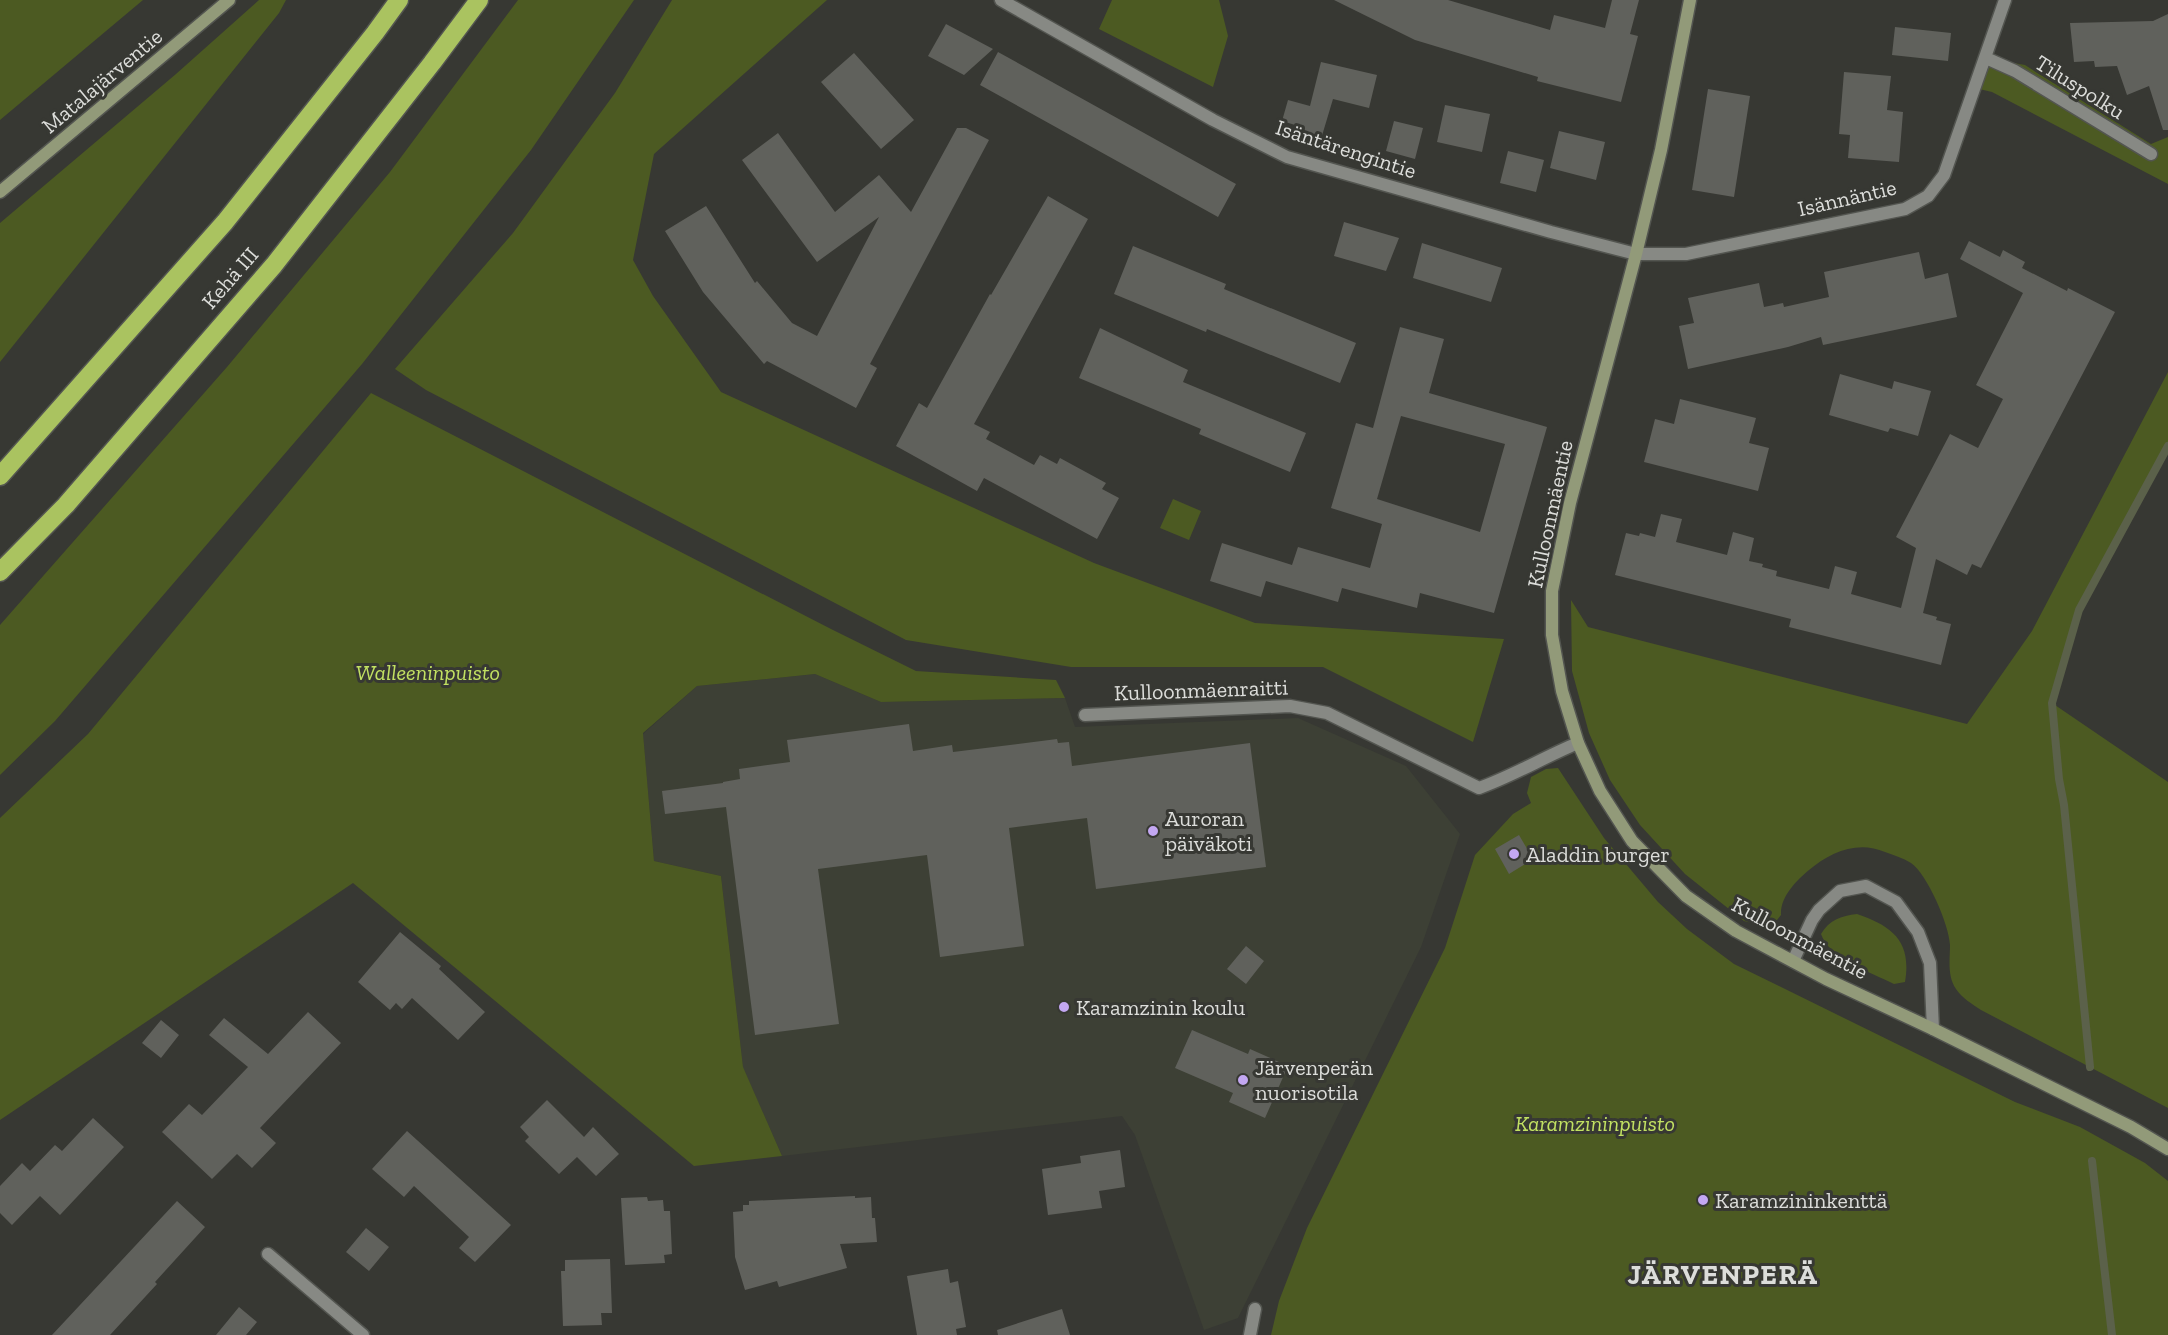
<svg xmlns="http://www.w3.org/2000/svg" width="2168" height="1335" viewBox="0 0 2168 1335" font-family="'Zilla Slab',serif">
<style>
.built{fill:#3d4035}
.green{fill:#4c5a22}
.lines{fill:none;stroke-linecap:round;stroke-linejoin:round}
.stream{stroke:#5b614a;stroke-width:8}
.building{fill:#60615c;fill-rule:evenodd}
.street-casing{stroke:#535550;stroke-width:15}
.secondary-casing{stroke:#535550;stroke-width:15}
.highway-casing{stroke:#535550;stroke-width:21}
.street{stroke:#878984;stroke-width:12}
.secondary{stroke:#929a79;stroke-width:12}
.highway{stroke:#aac360;stroke-width:18}
.poi-dot{fill:#c3a7f2;stroke:#373833;stroke-width:2}
.labels{text-anchor:middle;dominant-baseline:central;stroke-width:6;stroke-linejoin:round;paint-order:stroke}
.street-label{font-size:22px;fill:#dcddda;stroke:#373833}
.park-label{font-size:22px;font-style:italic;fill:#c2e162;stroke:#373833}
.poi-label{font-size:22px;fill:#dcddda;stroke:#373833;text-anchor:start}
.district-label{font-size:28px;font-weight:bold;letter-spacing:1.5px;fill:#dcddda;stroke:#373833}
</style>
<rect width="100%" height="100%" fill="#373833"/>
<path class="built" d="M 815,674 L 881,702 L 1065,698 L 1075,727 L 1298,718 L 1406,766 L 1460,834 L 1421,947 L 1238,1318 L 1204,1330 L 1135,1135 L 1122,1116 L 782,1156 L 743,1068 L 721,876 L 654,861 L 643,734 L 697,686 Z"/>
<path class="green" d="M 0,0 L 143,0 L 0,120 Z
M 259,0 L 286,0 L 279,13 L 0,362 L 0,223 L 176,74 Z
M 518,0 L 634,0 L 531,150 L 362,364 L 55,721 L 0,775 L 0,625 L 227,367 L 390,172 Z
M 672,0 L 827,0 L 654,154 L 633,260 L 653,296 L 721,392 L 1094,563 L 1255,623 L 1504,639 L 1473,742 L 1323,667 L 1071,667 L 906,640 L 426,390 L 395,369 L 513,233 L 615,93 Z
M 1112,0 L 1219,0 L 1228,36 L 1213,87 L 1099,29 Z
M 1986,58 L 2025,65 L 2151,144 L 2168,137 L 2168,184 L 1992,92 L 1975,88 Z
M 2168,372 L 2168,446 L 2079,610 L 2052,703 L 2168,782 L 2168,1108 L 1981,1010 C 1972,1004 1962,998 1956,989 C 1947,976 1950,959 1950,945 C 1949,924 1927,874 1911,863 C 1903,858 1893,855 1885,852 C 1858,840 1830,852 1809,870 C 1796,881 1780,897 1781,915 L 1777,920 L 1759,925 L 1744,921 L 1685,874 L 1640,825 L 1610,780 L 1589,733 L 1572,671 L 1571,600 L 1588,627 L 1967,724 L 2032,631 Z
M 371,393 L 831,629 L 916,671 L 1056,680 L 1065,698 L 881,702 L 815,674 L 697,686 L 643,733 L 654,861 L 721,876 L 743,1067 L 782,1156 L 694,1166 L 353,883 L 0,1120 L 0,818 L 88,734 Z
M 1173,499 L 1201,511 L 1189,540 L 1160,528 Z
M 1558,768 L 1604,838 L 1658,902 L 1687,929 L 1734,964 L 2015,1102 L 2080,1127 L 2145,1163 L 2168,1181 L 2168,1335 L 1271,1335 L 1279,1301 L 1307,1228 L 1445,948 L 1475,855 L 1513,814 L 1531,803 L 1527,793 L 1531,777 L 1546,769 Z
M 1857,914 C 1892,926 1912,941 1905,982 L 1894,984 C 1871,972 1830,960 1821,934 C 1829,920 1841,916 1857,914 Z"/>
<g class="lines">
<path class="stream" d="M 2090,1067 L 2064,805 L 2059,779 L 2052,703 L 2079,610 L 2168,446
M 2092,1161 L 2112,1335"/>
</g>
<path class="building" d="M 1334,0 L 1448,0 L 1550,30 L 1554,15 L 1605,28 L 1612,0 L 1639,0 L 1630,34 L 1638,36 L 1621,102 L 1537,81 L 1538,77 L 1415,40 Z
M 2168,14 L 2168,130 L 2163,130 L 2149,86 L 2127,95 L 2117,66 L 2095,67 L 2094,61 L 2074,62 L 2070,23 L 2153,21 Z
M 946,24 L 993,49 L 964,75 L 928,56 Z
M 1895,27 L 1951,33 L 1948,61 L 1892,55 Z
M 998,52 L 1236,184 L 1218,217 L 980,85 Z
M 854,53 L 914,120 L 881,149 L 821,82 Z
M 1321,62 L 1377,75 L 1369,108 L 1333,99 L 1318,149 L 1301,144 L 1305,128 L 1282,121 L 1288,100 L 1310,106 Z
M 1844,72 L 1891,76 L 1887,110 L 1903,112 L 1899,162 L 1848,158 L 1850,135 L 1839,134 Z
M 1708,89 L 1750,96 L 1734,197 L 1692,190 Z
M 1445,105 L 1490,114 L 1482,152 L 1437,142 Z
M 1394,121 L 1423,128 L 1415,159 L 1386,151 Z
M 957,128 L 966,128 L 989,140 L 870,364 L 877,368 L 856,408 L 767,361 L 764,364 L 703,292 L 665,231 L 706,206 L 755,283 L 757,281 L 792,323 L 817,336 L 879,217 L 817,262 L 742,160 L 778,133 L 835,212 L 879,175 L 911,212 Z
M 1559,131 L 1605,142 L 1596,180 L 1550,168 Z
M 1508,151 L 1544,160 L 1536,192 L 1500,183 Z
M 1048,196 L 1088,219 L 974,424 L 990,432 L 986,439 L 1034,465 L 1040,455 L 1057,464 L 1060,458 L 1106,483 L 1102,489 L 1119,498 L 1097,539 L 984,478 L 977,491 L 896,446 L 919,403 L 927,408 L 990,294 L 991,295 Z
M 1344,222 L 1399,238 L 1386,271 L 1334,256 Z
M 1969,241 L 2000,257 L 2003,250 L 2025,262 L 2022,268 L 2067,291 L 2068,288 L 2115,312 L 1981,568 L 1972,564 L 1967,575 L 1936,559 L 1923,613 L 1937,617 L 1936,620 L 1951,624 L 1941,665 L 1789,627 L 1791,619 L 1615,575 L 1626,533 L 1639,536 L 1640,533 L 1655,537 L 1661,514 L 1682,519 L 1676,542 L 1727,555 L 1733,532 L 1754,538 L 1749,561 L 1763,564 L 1762,567 L 1777,571 L 1776,576 L 1829,589 L 1835,566 L 1857,572 L 1851,594 L 1901,608 L 1916,548 L 1896,537 L 1950,434 L 1978,448 L 2003,399 L 1976,385 L 2023,293 L 1960,259 Z
M 1422,243 L 1502,268 L 1491,302 L 1413,278 Z
M 1133,246 L 1226,284 L 1224,289 L 1356,343 L 1340,383 L 1207,329 L 1206,332 L 1114,294 Z
M 1919,252 L 1925,279 L 1948,273 L 1957,317 L 1823,345 L 1821,337 L 1788,347 L 1688,369 L 1679,326 L 1694,323 L 1688,298 L 1759,283 L 1764,307 L 1783,303 L 1784,307 L 1829,297 L 1824,272 Z
M 1400,327 L 1444,339 L 1429,393 L 1547,427 L 1494,613 L 1420,593 L 1417,608 L 1342,588 L 1338,602 L 1266,581 L 1261,597 L 1210,581 L 1222,543 L 1292,565 L 1298,547 L 1370,568 L 1382,524 L 1331,508 L 1356,423 L 1373,428 ZM 1401,416 L 1505,444 L 1480,532 L 1377,499 Z
M 1100,328 L 1188,370 L 1183,382 L 1306,433 L 1290,472 L 1199,434 L 1201,429 L 1079,378 Z
M 1840,374 L 1892,389 L 1894,381 L 1931,391 L 1918,436 L 1890,428 L 1888,432 L 1829,415 Z
M 1680,399 L 1756,418 L 1749,443 L 1769,448 L 1758,491 L 1644,462 L 1655,419 L 1674,424 Z
M 909,724 L 913,751 L 952,745 L 953,752 L 1057,739 L 1058,743 L 1069,742 L 1072,766 L 1250,743 L 1266,867 L 1096,889 L 1087,818 L 1009,828 L 1024,946 L 940,957 L 927,855 L 818,869 L 839,1024 L 755,1035 L 726,807 L 665,814 L 662,791 L 723,783 L 723,782 L 740,779 L 739,769 L 790,762 L 787,740 Z
M 1519,835 L 1533,859 L 1509,874 L 1495,849 Z
M 400,932 L 441,966 L 439,969 L 485,1012 L 458,1040 L 412,998 L 402,1009 L 396,1003 L 390,1010 L 358,982 Z
M 1246,946 L 1264,961 L 1246,984 L 1227,969 Z
M 308,1012 L 341,1043 L 260,1128 L 276,1143 L 252,1168 L 237,1154 L 212,1179 L 162,1132 L 189,1104 L 202,1115 L 248,1067 L 209,1035 L 224,1018 L 268,1054 Z
M 161,1020 L 179,1035 L 161,1058 L 142,1043 Z
M 1192,1030 L 1248,1054 L 1250,1049 L 1288,1066 L 1265,1118 L 1229,1102 L 1233,1093 L 1175,1068 Z
M 547,1100 L 584,1137 L 593,1127 L 619,1154 L 596,1176 L 577,1157 L 559,1174 L 525,1141 L 529,1137 L 520,1127 Z
M 93,1118 L 124,1147 L 60,1215 L 40,1196 L 12,1225 L 0,1213 L 0,1186 L 22,1163 L 30,1171 L 55,1145 L 62,1151 Z
M 407,1131 L 511,1225 L 475,1262 L 459,1248 L 469,1237 L 414,1186 L 404,1197 L 372,1169 Z
M 1120,1150 L 1125,1187 L 1099,1191 L 1102,1208 L 1048,1215 L 1042,1169 L 1081,1163 L 1080,1156 Z
M 855,1196 L 855,1198 L 871,1197 L 872,1218 L 875,1218 L 877,1242 L 840,1244 L 847,1268 L 779,1287 L 777,1281 L 745,1290 L 735,1257 L 733,1212 L 743,1211 L 743,1205 L 749,1205 L 749,1201 Z
M 647,1197 L 648,1201 L 663,1200 L 664,1211 L 670,1211 L 672,1254 L 664,1255 L 665,1263 L 625,1265 L 621,1198 Z
M 177,1201 L 205,1227 L 155,1282 L 157,1284 L 110,1335 L 52,1335 Z
M 366,1228 L 389,1247 L 369,1271 L 346,1252 Z
M 610,1259 L 612,1313 L 601,1313 L 602,1325 L 563,1326 L 561,1271 L 565,1271 L 565,1260 Z
M 948,1269 L 950,1283 L 958,1281 L 966,1327 L 956,1329 L 957,1335 L 917,1335 L 907,1276 Z
M 239,1307 L 257,1322 L 246,1335 L 216,1335 Z
M 1062,1309 L 1070,1335 L 998,1335 L 997,1330 Z"/>
<g class="lines">
<defs>
<path id="street" d="M 1001,0 L 1213,120 L 1287,157 L 1551,232 L 1636,254 L 1686,254 L 1905,209 L 1928,196 L 1944,175 L 2005,0
M 1986,58 L 2015,71 L 2151,154
M 1085,715 L 1290,706 L 1327,713 L 1479,788 C 1513,776 1544,757 1578,743
M 1793,961 L 1812,920 L 1819,910 L 1840,891 L 1866,886 L 1896,902 L 1918,932 L 1930,963 L 1933,1029
M 268,1254 L 363,1335
M 1250,1335 L 1255,1309"/>
<path id="secondary" d="M 1690,0 L 1661,150 L 1636,254 L 1570,503 L 1552,591 L 1552,635 L 1562,691 L 1578,743 L 1600,791 L 1632,841 L 1686,896 L 1736,931 L 1826,979 L 1933,1029 L 2131,1127 L 2168,1149
M 0,192 L 229,0"/>
<path id="highway" d="M 0,476 L 225,222 L 375,33 L 399,0
M 0,572 L 66,505 L 274,265 L 432,63 L 479,0"/>
</defs>
<use href="#street" class="street-casing"/>
<use href="#secondary" class="secondary-casing"/>
<use href="#highway" class="highway-casing"/>
<use href="#street" class="street"/>
<use href="#secondary" class="secondary"/>
<use href="#highway" class="highway"/>
</g>
<g class="poi-dot">
<circle cx="1153" cy="831" r="6"/>
<circle cx="1514" cy="854" r="6"/>
<circle cx="1064" cy="1007" r="6"/>
<circle cx="1243" cy="1080" r="6"/>
<circle cx="1703" cy="1200" r="6"/>
</g>
<g class="labels">
<g class="street-label">
<text transform="translate(102 81) rotate(-40)">Matalajärventie</text>
<text transform="translate(2080 87) rotate(32)">Tiluspolku</text>
<text transform="translate(1346 149) rotate(18)">Isäntärengintie</text>
<text transform="translate(1847 198) rotate(-13)">Isännäntie</text>
<text transform="translate(230 278) rotate(-49)">Kehä III</text>
<text transform="translate(1550 514) rotate(-78)">Kulloonmäentie</text>
<text transform="translate(1201 690) rotate(-2)">Kulloonmäenraitti</text>
<text transform="translate(1800 938) rotate(28)">Kulloonmäentie</text>
</g>
<g class="park-label">
<text x="428" y="672">Walleeninpuisto</text>
<text x="1595" y="1123">Karamzininpuisto</text>
</g>
<g class="poi-label">
<text x="1165" y="818">Auroran<tspan x="1165" dy="25">päiväkoti</tspan></text>
<text x="1526" y="854">Aladdin burger</text>
<text x="1076" y="1007">Karamzinin koulu</text>
<text x="1255" y="1067">Järvenperän<tspan x="1255" dy="25">nuorisotila</tspan></text>
<text x="1715" y="1200">Karamzininkenttä</text>
</g>
<g class="district-label">
<text x="1723" y="1274">JÄRVENPERÄ</text>
</g>
</g>
</svg>
